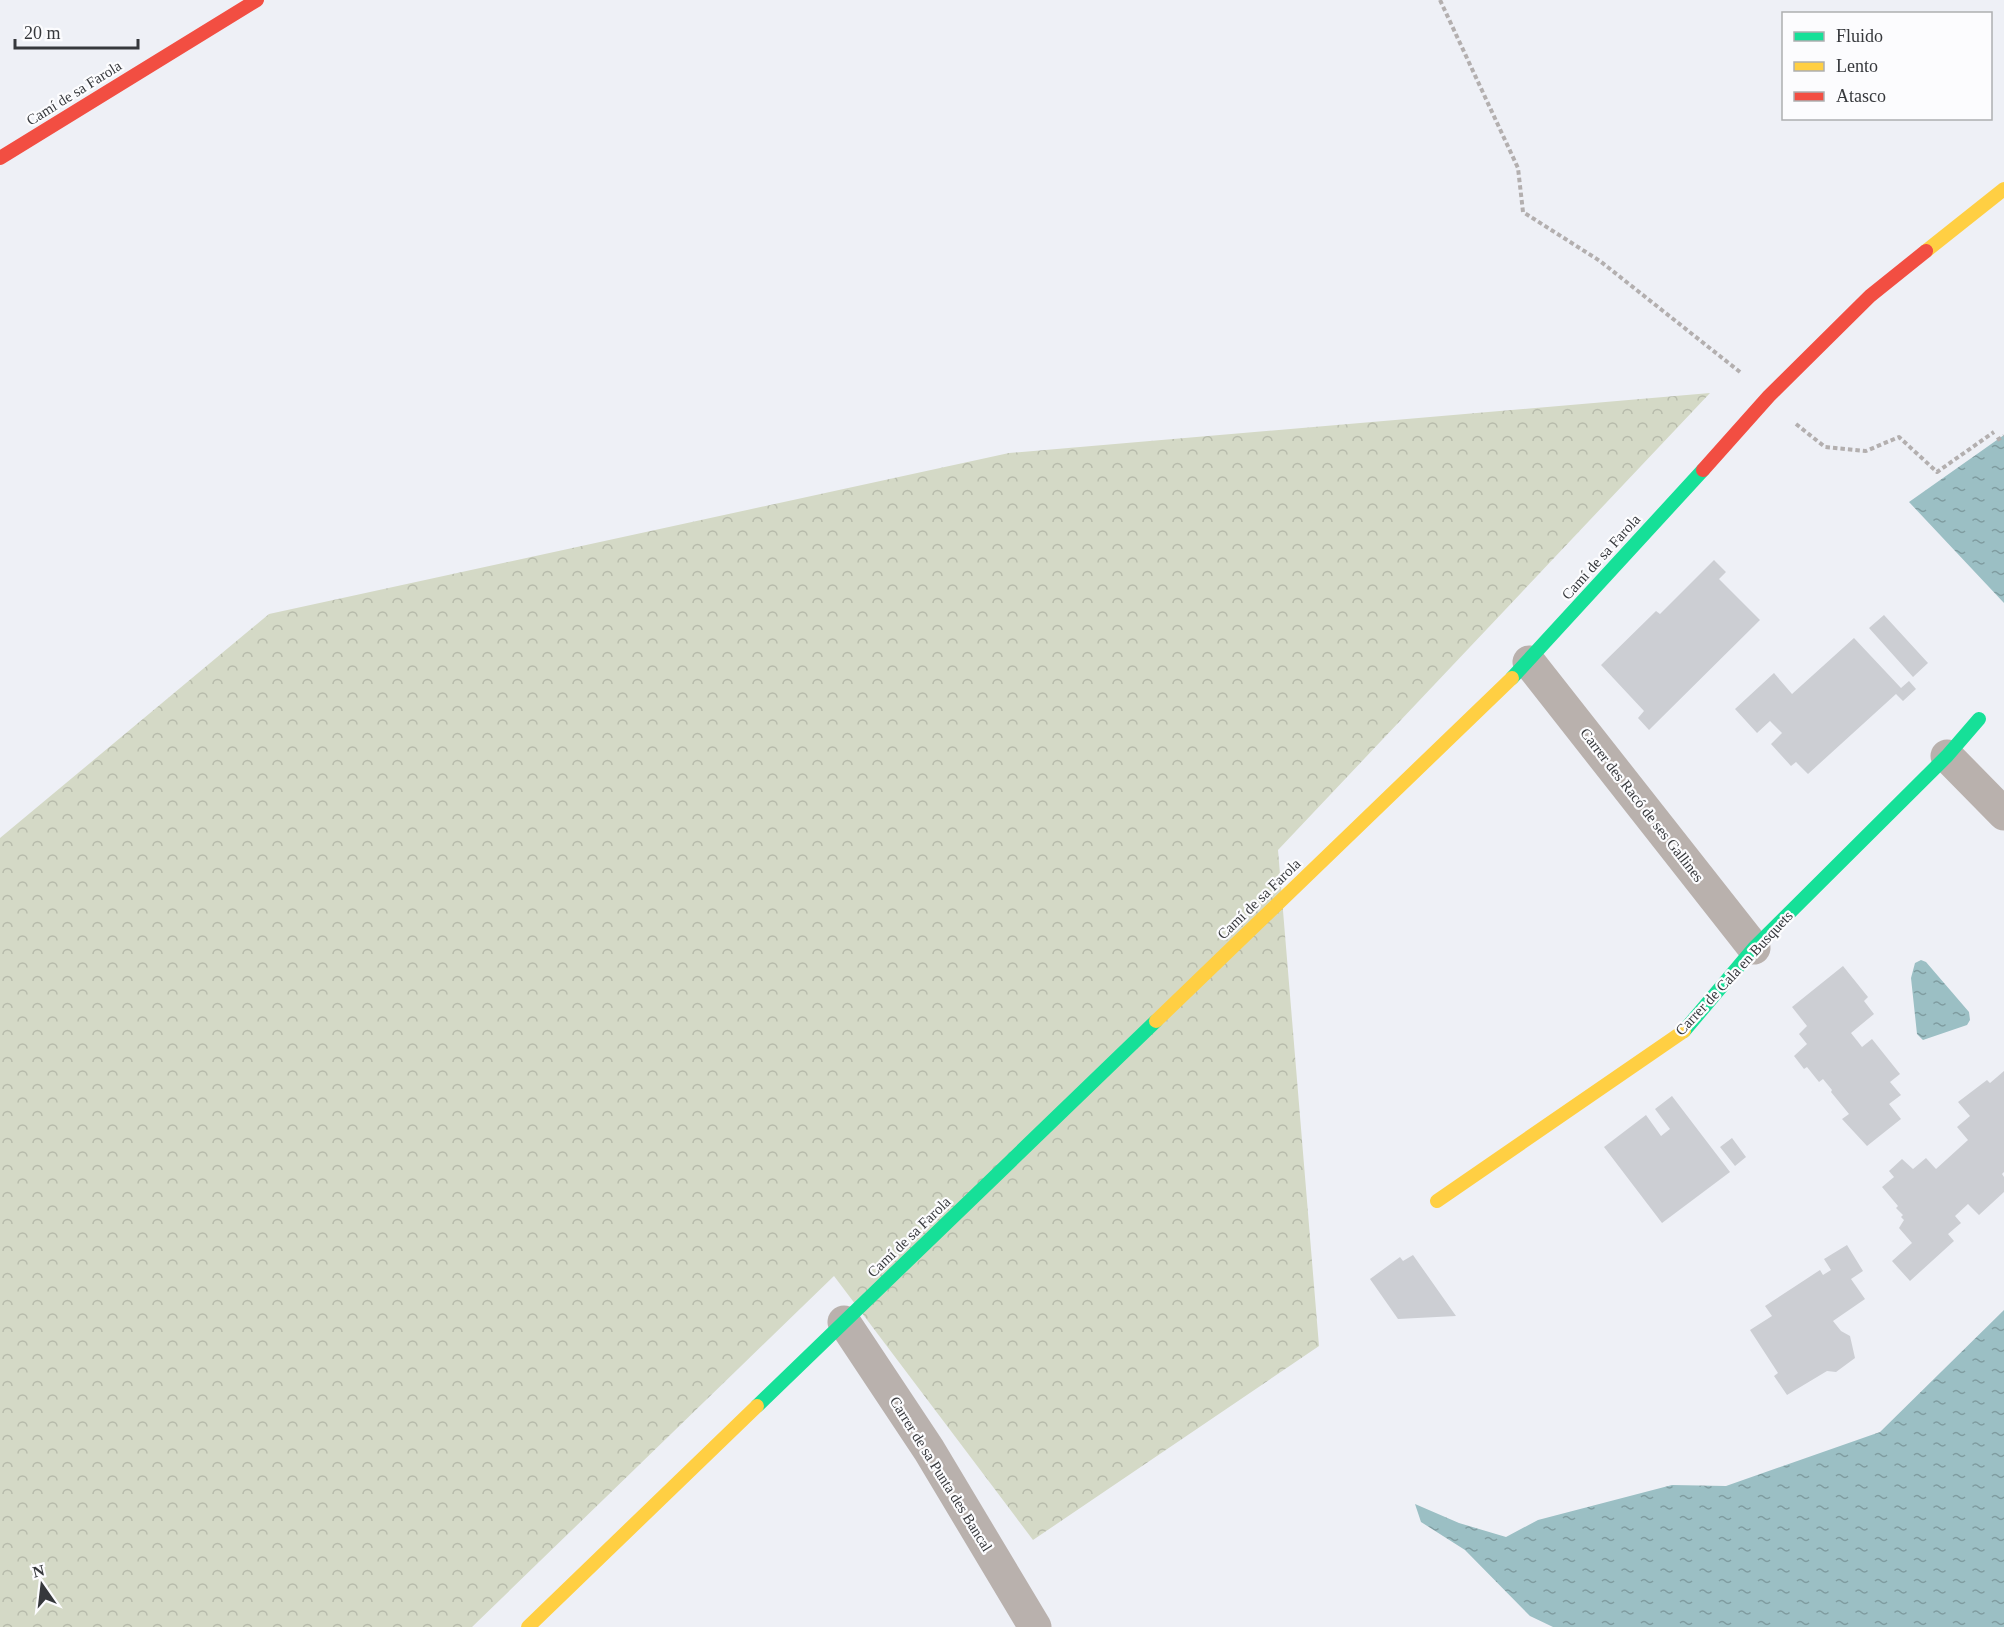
<svg xmlns="http://www.w3.org/2000/svg" width="2004" height="1627" viewBox="0 0 2004 1627" font-family="'Times New Roman',serif">
<style>
.forest{fill:url(#forest-crowns)}
.water{fill:url(#water-ripples)}
.building{fill:#ccced3}
.lines{fill:none;stroke-linecap:round;stroke-linejoin:round}
.path{stroke:#b3afaf;stroke-width:4;stroke-dasharray:4.5 3;stroke-linecap:butt}
.street{stroke:#b9b1ad;stroke-width:33}
.fast{stroke:#16e098;stroke-width:14}
.slow{stroke:#ffcf43;stroke-width:14}
.jam{stroke:#f24e42;stroke-width:14}
.labels{text-anchor:middle;dominant-baseline:central;stroke-width:4.5;stroke-linejoin:round;paint-order:stroke}
.street-label{font-size:15px;fill:#36383c;stroke:#fcfcfe}
</style>
<defs>
<pattern id="forest-crowns" width="20" height="18" patternUnits="userSpaceOnUse" patternTransform="scale(1.5)"><rect width="20" height="18" fill="#d4d9c6"/><path d="M2 6a3 3 0 1 1 6 0M12 15a3 3 0 1 1 6 0" fill="none" stroke="#b7bbab"/></pattern>
<pattern id="water-ripples" width="26" height="14" patternUnits="userSpaceOnUse" patternTransform="scale(1.5)"><rect width="26" height="14" fill="#9bbfc4"/><path d="M2 4q2-2 4 0t4 0M15 11q2-2 4 0t4 0" fill="none" stroke="#7f9ca0"/></pattern>
</defs>
<rect width="100%" height="100%" fill="#eef0f6"/>
<path class="forest" d="M 1710,393 L 1278,850 L 1319,1346 L 1033,1540 L 834,1276 L 472,1627 L 0,1627 L 0,838 L 269,614 L 1009,453 Z"/>
<path class="water" d="M 2004,435 L 2004,603 L 1909,502 Z
M 1921,960 L 1926,962 L 1969,1012 L 1970,1020 L 1967,1025 L 1923,1040 L 1917,1034 L 1911,978 L 1915,963 Z
M 2004,1310 L 2004,1627 L 1553,1627 L 1530,1616 L 1465,1550 L 1421,1522 L 1415,1504 L 1459,1523 L 1506,1537 L 1538,1520 L 1672,1485 L 1726,1486 L 1880,1432 Z"/>
<path class="building" d="M 1714,560 L 1726,572 L 1719,579 L 1760,620 L 1649,730 L 1638,718 L 1644,711 L 1601,665 L 1656,611 L 1660,614 Z
M 1884,615 L 1928,663 L 1913,677 L 1869,628 Z
M 1854,638 L 1901,688 L 1909,681 L 1916,689 L 1903,701 L 1896,694 L 1808,774 L 1796,762 L 1791,766 L 1771,744 L 1782,733 L 1770,721 L 1757,733 L 1735,709 L 1774,673 L 1792,694 Z
M 1843,966 L 1868,997 L 1864,1001 L 1874,1014 L 1851,1033 L 1862,1047 L 1872,1039 L 1900,1074 L 1890,1082 L 1901,1095 L 1889,1104 L 1901,1119 L 1867,1146 L 1842,1119 L 1849,1114 L 1831,1092 L 1832,1090 L 1823,1079 L 1819,1082 L 1807,1067 L 1804,1069 L 1794,1056 L 1807,1044 L 1799,1034 L 1807,1026 L 1792,1007 Z
M 2004,1071 L 2004,1172 L 2002,1174 L 2004,1177 L 2004,1192 L 1979,1215 L 1968,1204 L 1955,1216 L 1961,1223 L 1948,1234 L 1954,1241 L 1910,1281 L 1892,1261 L 1912,1243 L 1899,1228 L 1904,1220 L 1901,1217 L 1903,1215 L 1896,1208 L 1898,1206 L 1882,1187 L 1894,1177 L 1889,1171 L 1902,1159 L 1913,1169 L 1926,1158 L 1936,1169 L 1968,1140 L 1957,1127 L 1970,1116 L 1958,1102 L 1987,1080 L 1990,1083 Z
M 1672,1096 L 1730,1172 L 1662,1223 L 1604,1147 L 1646,1115 L 1661,1136 L 1670,1129 L 1655,1109 Z
M 1732,1138 L 1746,1157 L 1735,1166 L 1720,1147 Z
M 1847,1245 L 1863,1271 L 1851,1279 L 1865,1299 L 1833,1321 L 1841,1331 L 1850,1336 L 1855,1358 L 1836,1372 L 1827,1371 L 1787,1395 L 1774,1376 L 1778,1373 L 1750,1330 L 1772,1316 L 1765,1306 L 1820,1270 L 1823,1275 L 1831,1270 L 1824,1259 Z
M 1413,1255 L 1456,1316 L 1398,1319 L 1370,1279 L 1400,1257 L 1403,1261 Z"/>
<g class="lines">
<path class="path" d="M 1440,0 L 1518,168 L 1523,212 L 1600,261 L 1740,372
M 1796,424 L 1825,447 L 1866,451 L 1899,437 L 1937,472 L 1994,432
M 1997,440 L 2004,436"/>
<path class="street" d="M 1529,662 L 1754,948
M 1947,756 L 2004,814
M 844,1322 L 929,1450 L 1035,1627"/>
<path class="fast" d="M 1512,678 L 1703,470
M 1684,1031 L 1754,948 L 1947,756 L 1979,719
M 757,1406 L 1156,1021"/>
<path class="slow" d="M 1926,251 L 2004,189
M 1156,1021 L 1512,678
M 1437,1201 L 1684,1031
M 528,1627 L 757,1406"/>
<path class="jam" d="M 0,158 L 257,0
M 1703,470 L 1769,396 L 1870,296 L 1926,251"/>
</g>
<g class="labels">
<g class="street-label">
<text transform="translate(74 93) rotate(-32)">Camí de sa Farola</text>
<text transform="translate(1601 557) rotate(-48)">Camí de sa Farola</text>
<text transform="translate(1642 805) rotate(52)">Carrer des Racó de ses Gallines</text>
<text transform="translate(1259 899) rotate(-44)">Camí de sa Farola</text>
<text transform="translate(1734 973) rotate(-47)">Carrer de Cala en Busquets</text>
<text transform="translate(909 1237) rotate(-44)">Camí de sa Farola</text>
<text transform="translate(941 1474) rotate(58)">Carrer de sa Punta des Bancal</text>
</g>
</g>
<rect x="1782" y="12" width="210" height="108" fill="#fcfcfe" stroke="#adaeb0" stroke-width="1.5"/>
<rect x="1794" y="32" width="30" height="9" fill="#16e098" stroke="#adaeb0" stroke-width="1.5"/>
<text x="1836" y="42" font-size="18" fill="#36383c">Fluido</text>
<rect x="1794" y="62" width="30" height="9" fill="#ffcf43" stroke="#adaeb0" stroke-width="1.5"/>
<text x="1836" y="72" font-size="18" fill="#36383c">Lento</text>
<rect x="1794" y="92" width="30" height="9" fill="#f24e42" stroke="#adaeb0" stroke-width="1.5"/>
<text x="1836" y="102" font-size="18" fill="#36383c">Atasco</text>
<g transform="translate(42 1585) rotate(346)" stroke="#fcfcfe" stroke-width="4.5" paint-order="stroke">
<path d="M0-4.5L10 22L0 15L-10 22Z" fill="#36383c"/>
<text y="-9" font-size="16" font-weight="bold" text-anchor="middle" fill="#36383c">N</text>
</g>
<path d="M15 39v9h123v-9" fill="none" stroke="#36383c" stroke-width="3"/>
<text x="24" y="39" font-size="18" fill="#36383c" stroke="#fcfcfe" stroke-width="4.5" paint-order="stroke">20 m</text>
</svg>
